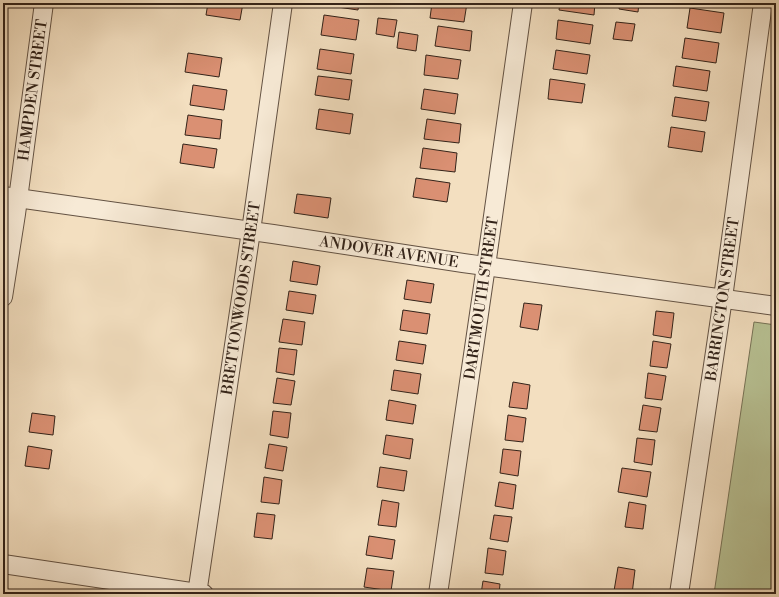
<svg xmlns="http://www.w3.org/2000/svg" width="779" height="597" viewBox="0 0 779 597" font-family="'Libre Bodoni',serif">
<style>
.green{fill:#b8c294;stroke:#767256}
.building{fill:#da9073;stroke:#332319}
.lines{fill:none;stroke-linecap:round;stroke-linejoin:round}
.street-casing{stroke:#635243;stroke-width:20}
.street{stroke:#f7ead6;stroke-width:18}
.labels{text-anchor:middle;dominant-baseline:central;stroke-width:3;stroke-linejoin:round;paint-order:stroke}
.street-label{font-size:15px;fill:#332319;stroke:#f7ead6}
</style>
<rect width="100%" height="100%" fill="#f3dfc0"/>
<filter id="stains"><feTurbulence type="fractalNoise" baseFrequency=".005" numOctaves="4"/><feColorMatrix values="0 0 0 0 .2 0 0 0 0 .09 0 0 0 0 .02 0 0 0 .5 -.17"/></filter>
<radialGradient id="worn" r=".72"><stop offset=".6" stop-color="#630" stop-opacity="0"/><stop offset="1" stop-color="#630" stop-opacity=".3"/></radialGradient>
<path class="green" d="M 754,322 L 776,325 L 776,594 L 714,594 Z"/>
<path class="building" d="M 208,3 L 243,3 L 240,20 L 206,15 Z
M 324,3 L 359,3 L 358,10 L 324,5 Z
M 376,3 L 395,3 L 394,6 Z
M 432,3 L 467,3 L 464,22 L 430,18 Z
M 560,3 L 595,3 L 594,15 L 559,10 Z
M 620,3 L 639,3 L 638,12 L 619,9 Z
M 690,8 L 724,13 L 721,33 L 687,28 Z
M 324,15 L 359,20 L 356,40 L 321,35 Z
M 378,18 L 397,20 L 394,37 L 376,34 Z
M 558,20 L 593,25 L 590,44 L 556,39 Z
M 616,22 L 635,24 L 632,41 L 613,39 Z
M 438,26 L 472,31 L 470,51 L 435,46 Z
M 399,32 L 418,35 L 416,51 L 397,48 Z
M 685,38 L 719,43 L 716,63 L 682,58 Z
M 320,49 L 354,54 L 351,74 L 317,69 Z
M 556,50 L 590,55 L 587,74 L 553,69 Z
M 188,53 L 222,58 L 219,77 L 185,72 Z
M 426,55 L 461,60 L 458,79 L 424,75 Z
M 676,66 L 710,71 L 707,91 L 673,86 Z
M 318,76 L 352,80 L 349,100 L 315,95 Z
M 550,79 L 585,84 L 582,103 L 548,99 Z
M 193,85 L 227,90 L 224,110 L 190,105 Z
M 424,89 L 458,94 L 455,114 L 421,109 Z
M 675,97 L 709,102 L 706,121 L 672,116 Z
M 319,109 L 353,114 L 350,134 L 316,129 Z
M 188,115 L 222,120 L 220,139 L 185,135 Z
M 427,119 L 461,124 L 459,143 L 424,139 Z
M 671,127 L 705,132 L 702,152 L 668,147 Z
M 183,144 L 217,149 L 214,168 L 180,163 Z
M 423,148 L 457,153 L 455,172 L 420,168 Z
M 416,178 L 450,183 L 447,202 L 413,197 Z
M 297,194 L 331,198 L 328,218 L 294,213 Z
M 293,261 L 320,266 L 317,285 L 290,281 Z
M 407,280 L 434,284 L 431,303 L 404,299 Z
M 289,291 L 316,295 L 313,314 L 286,310 Z
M 524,303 L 542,305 L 538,330 L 520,327 Z
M 403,310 L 430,314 L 427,334 L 400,330 Z
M 656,311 L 674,313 L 671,338 L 653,335 Z
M 283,319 L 305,322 L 302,345 L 279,342 Z
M 399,341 L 426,345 L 423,364 L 396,360 Z
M 653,341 L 671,344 L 667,368 L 650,366 Z
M 279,348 L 297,350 L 294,375 L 276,372 Z
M 394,370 L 421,374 L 418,394 L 391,390 Z
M 648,373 L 666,376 L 662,400 L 645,398 Z
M 277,378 L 295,381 L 291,405 L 273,403 Z
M 513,382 L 530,385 L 527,409 L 509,407 Z
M 389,400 L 416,405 L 413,424 L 386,420 Z
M 643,405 L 661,408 L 657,432 L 639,430 Z
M 273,411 L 291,413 L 288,438 L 270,435 Z
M 32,413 L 55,416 L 53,435 L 29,432 Z
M 508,415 L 526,418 L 523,442 L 505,440 Z
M 386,435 L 413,439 L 410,459 L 383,454 Z
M 637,438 L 655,440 L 652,465 L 634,462 Z
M 269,444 L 287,447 L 283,471 L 265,468 Z
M 28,446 L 52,450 L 49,469 L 25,466 Z
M 503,449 L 521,451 L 518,476 L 500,473 Z
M 380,467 L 407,471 L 404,491 L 377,487 Z
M 622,468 L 651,472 L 647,497 L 618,492 Z
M 264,477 L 282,480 L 279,504 L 261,502 Z
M 499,482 L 516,485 L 513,509 L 495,506 Z
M 382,500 L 399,503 L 396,527 L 378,525 Z
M 629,502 L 646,505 L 643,529 L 625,527 Z
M 257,513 L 275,515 L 272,539 L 254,537 Z
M 494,515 L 512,517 L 508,542 L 490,539 Z
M 369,536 L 395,540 L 392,559 L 366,555 Z
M 488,548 L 506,551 L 503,575 L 485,573 Z
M 618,567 L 635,570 L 632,594 L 614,591 Z
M 367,568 L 394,571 L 391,591 L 364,587 Z
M 483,581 L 500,584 L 499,594 L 481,594 Z"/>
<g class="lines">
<defs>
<g id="street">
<path id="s1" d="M 3,196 L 273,234 L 463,263 L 776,306"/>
<path id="s2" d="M 3,297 L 16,214 L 44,3"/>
<path d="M 3,564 L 204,594"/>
<path id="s3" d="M 197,594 L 251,231 L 283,3"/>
<path id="s4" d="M 438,594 L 486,266 L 523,3"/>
<path id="s5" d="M 679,594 L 723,298 L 763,3"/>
</g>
</defs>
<use href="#street" class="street-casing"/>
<use href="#street" class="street"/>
</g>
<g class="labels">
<g class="street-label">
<text stroke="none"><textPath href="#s2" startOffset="209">HAMPDEN STREET</textPath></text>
<text stroke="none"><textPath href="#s1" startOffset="390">ANDOVER AVENUE</textPath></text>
<text stroke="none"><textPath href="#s3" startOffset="299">BRETTONWOODS STREET</textPath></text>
<text stroke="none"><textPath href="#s4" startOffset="299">DARTMOUTH STREET</textPath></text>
<text stroke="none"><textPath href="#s5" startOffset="298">BARRINGTON STREET</textPath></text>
</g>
</g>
<rect width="779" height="597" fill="none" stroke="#f3dfc0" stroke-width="16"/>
<rect x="4" y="4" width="771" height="589" fill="none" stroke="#332319" stroke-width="2"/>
<rect x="8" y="8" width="763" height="581" fill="none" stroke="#332319"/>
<rect width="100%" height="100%" filter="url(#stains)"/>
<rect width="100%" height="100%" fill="url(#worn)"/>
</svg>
